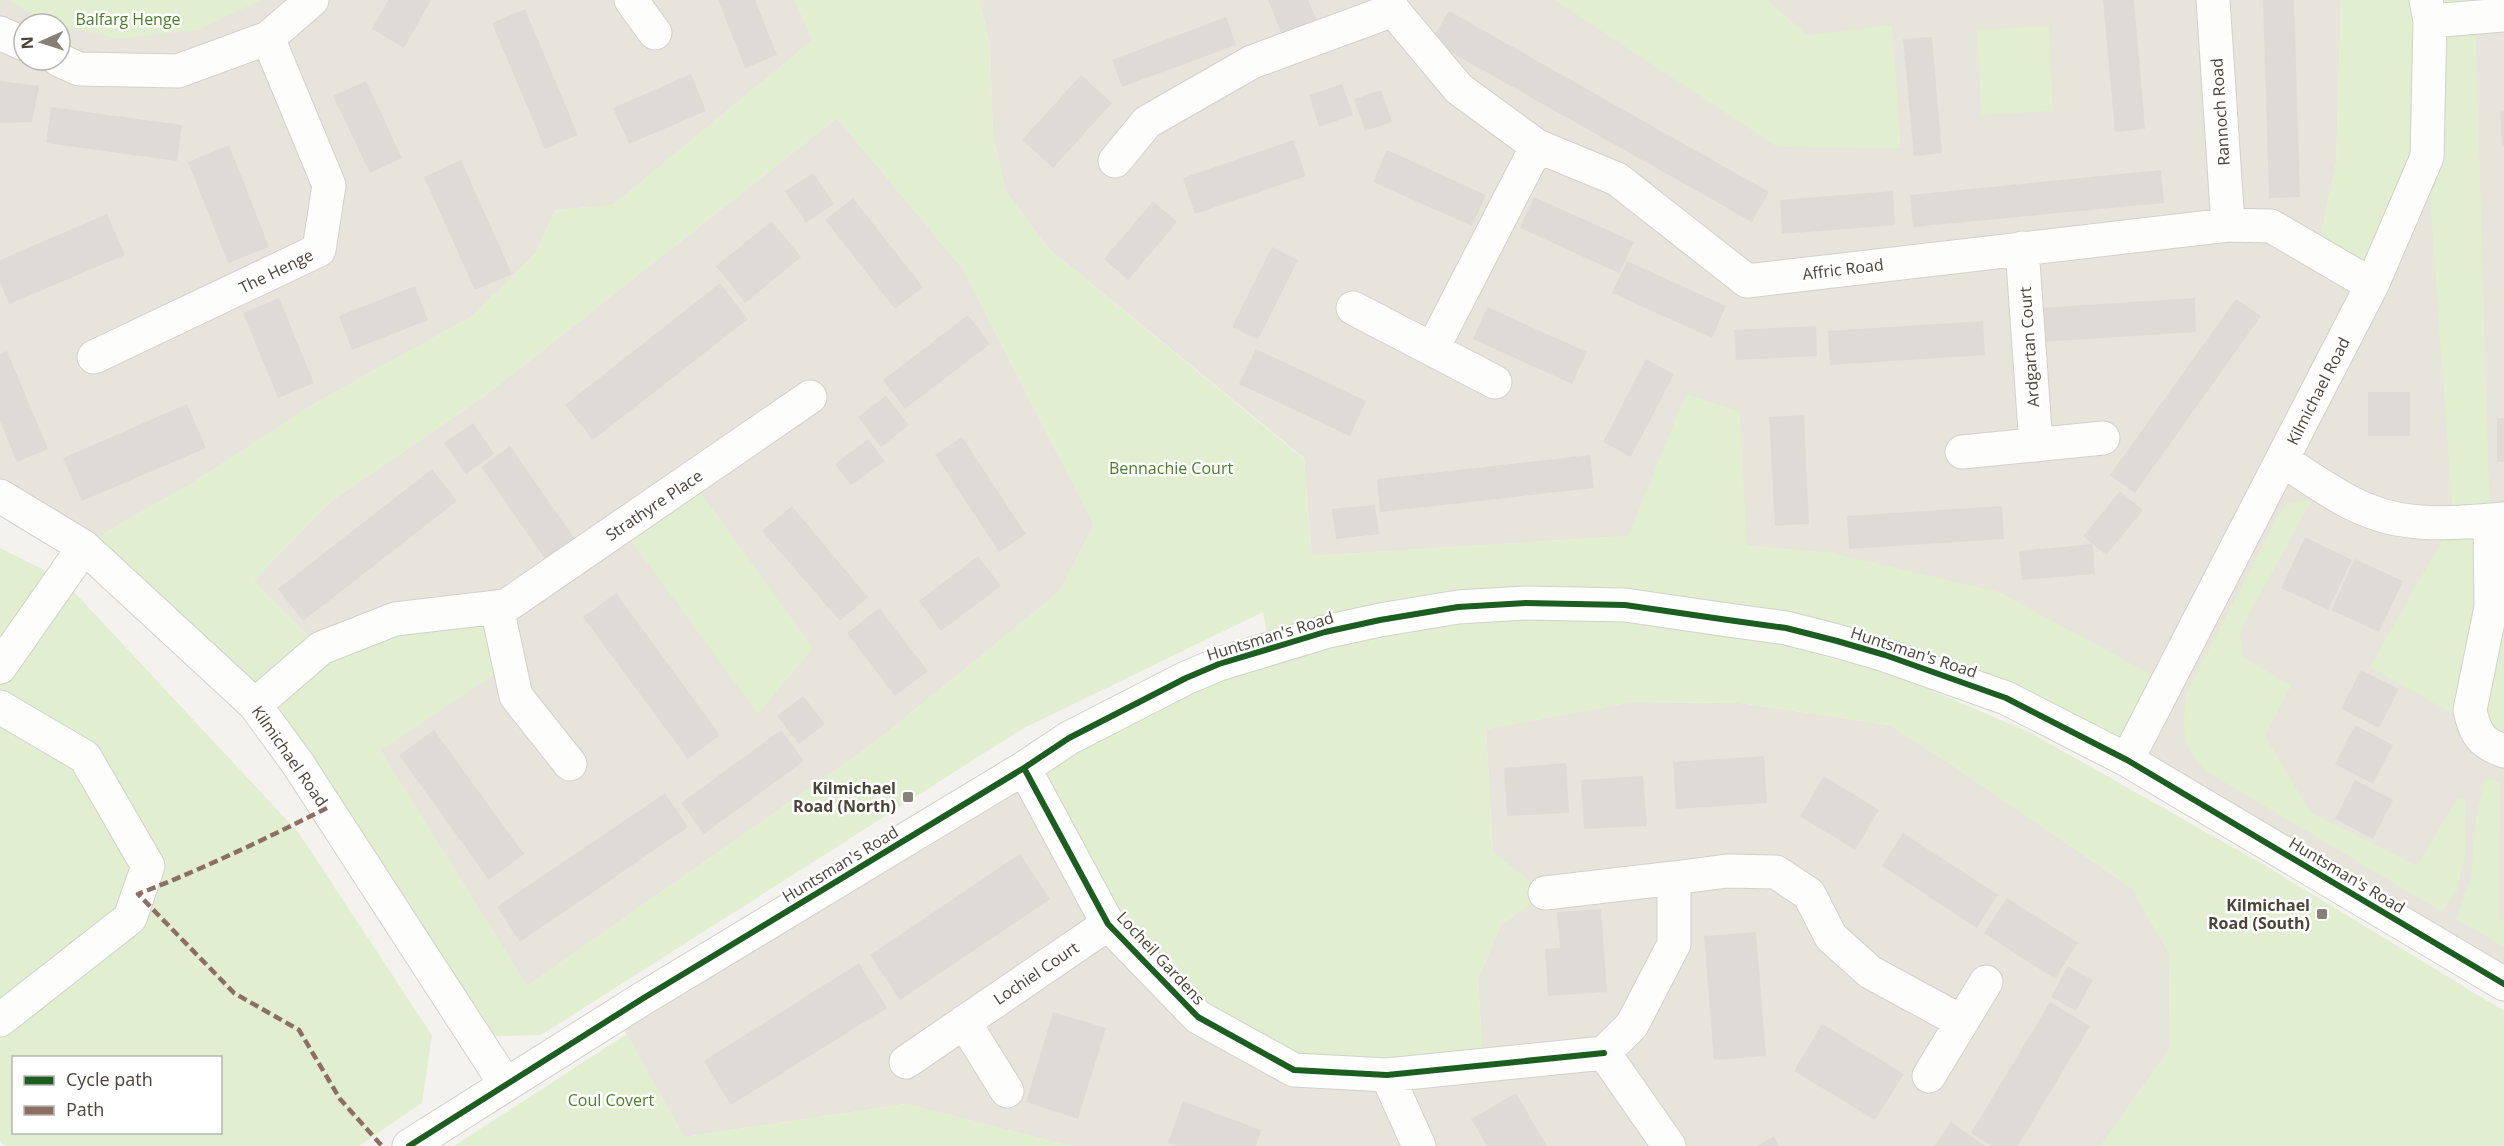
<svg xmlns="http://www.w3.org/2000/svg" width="2504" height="1146" viewBox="0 0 2504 1146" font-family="'Open Sans',sans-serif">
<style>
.residential{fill:#e7e4dc;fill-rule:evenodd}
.green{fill:#e1eecf;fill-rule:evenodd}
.building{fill:#dedbd6}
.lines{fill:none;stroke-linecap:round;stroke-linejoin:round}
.minor-casing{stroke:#d2d0cb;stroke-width:35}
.minor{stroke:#fdfdfc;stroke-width:33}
.quiet{stroke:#8d6e63;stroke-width:4.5;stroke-dasharray:9 4.5;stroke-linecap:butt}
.cycleway-casing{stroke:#fff;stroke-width:10}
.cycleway{stroke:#1b5e20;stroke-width:6}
.poi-dot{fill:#868178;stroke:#fff;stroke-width:2}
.labels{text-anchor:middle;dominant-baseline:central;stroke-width:5;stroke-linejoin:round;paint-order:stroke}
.park-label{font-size:16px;fill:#4a7f2a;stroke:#fff}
.street-label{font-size:16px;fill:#4b4439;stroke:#fff}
.poi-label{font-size:16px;font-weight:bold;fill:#4b4439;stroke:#fff;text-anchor:end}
</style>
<rect width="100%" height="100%" fill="#f4f2ee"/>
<path class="residential" d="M 0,0 L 795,0 L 813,40 L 613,205 L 555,210 L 536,253 L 471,317 L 319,401 L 183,489 L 123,522 L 84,547 L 0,496 ZM 24,24 L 60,24 L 60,60 L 24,60 Z
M 980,0 L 2341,0 L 2336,164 L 2317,252 L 2475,17 L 2475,0 L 2504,0 L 2504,974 L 2127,760 L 1832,553 L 1629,536 L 1312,556 L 1304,458 L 1049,249 L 1005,190 L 993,135 L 990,47 Z
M 837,118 L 963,269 L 1094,525 L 1059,592 L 874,743 L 527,986 L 364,724 L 197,649 L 258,576 L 330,502 L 486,395 Z
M 1632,702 L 1740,703 L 1889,725 L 1943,759 L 2132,888 L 2169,953 L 2170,1048 L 2101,1146 L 1070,1146 L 906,1104 L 684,1137 L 616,1015 L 1024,768 L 1483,1065 L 1478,978 L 1501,925 L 1544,893 L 1493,853 L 1486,729 Z"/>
<path class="green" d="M 9,0 L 261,0 L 198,30 L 118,39 L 40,20 Z
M 795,0 L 980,0 L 990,47 L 993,135 L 1005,190 L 1049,249 L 1304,459 L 1312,556 L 1628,536 L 1686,394 L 1740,412 L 1747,546 L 1832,553 L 1999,592 L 2167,683 L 2127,760 L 1786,628 L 1458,607 L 1406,629 L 1557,613 L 1744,634 L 1900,677 L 2029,732 L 2266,866 L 2504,1011 L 2504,1146 L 2101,1146 L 2170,1048 L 2169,953 L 2132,888 L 1943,759 L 1889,725 L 1740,703 L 1632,702 L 1486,729 L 1493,852 L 1545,893 L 1501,925 L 1478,978 L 1483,1065 L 1294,1070 L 1198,1017 L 1108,924 L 1024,768 L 1270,650 L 1263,612 L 1022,729 L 541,1035 L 495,1036 L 458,1011 L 298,764 L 84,547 L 123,522 L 183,489 L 319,401 L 471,317 L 536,253 L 555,210 L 613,205 L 813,40 ZM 837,118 L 963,269 L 1094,525 L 1059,592 L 874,743 L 527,986 L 381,751 L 509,664 L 497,608 L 321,648 L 254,581 L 330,502 L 486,395 Z
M 1555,0 L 1767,0 L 1808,35 L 1892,25 L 1901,148 L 1777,147 Z
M 2341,0 L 2475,0 L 2490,520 L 2504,519 L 2504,751 L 2473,725 L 2370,667 L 2453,521 L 2427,158 L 2372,285 L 2317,252 L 2336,164 Z
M 2049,26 L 2053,111 L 1981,115 L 1977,30 Z
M 691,479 L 813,648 L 758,714 L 621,527 Z
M 2312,500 L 2247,618 L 2240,635 L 2244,657 L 2291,686 L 2265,736 L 2311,813 L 2417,866 L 2457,798 L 2466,799 L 2465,855 L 2457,891 L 2442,912 L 2211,774 C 2179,749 2183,730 2186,694 L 2275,521 L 2288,503 Z
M 0,548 L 62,579 L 298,832 L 432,1035 L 422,1103 L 359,1146 L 4,1146 L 0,1140 ZM 14,1058 L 220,1058 L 220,1132 L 14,1132 Z
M 2485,779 L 2500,782 L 2499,918 L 2504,921 L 2504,947 L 2456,919 L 2471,877 L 2476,816 Z
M 627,1034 L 684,1137 L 906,1104 L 1070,1146 L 454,1146 Z"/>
<path class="building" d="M 388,0 L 431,0 L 404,48 L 372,29 Z
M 718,0 L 755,0 L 777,55 L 745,68 Z
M 1268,0 L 1308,0 L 1319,25 L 1284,40 Z
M 2103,0 L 2134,0 L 2145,129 L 2115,132 Z
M 2263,0 L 2294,0 L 2300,197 L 2269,198 Z
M 525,9 L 578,135 L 545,149 L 492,23 Z
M 1449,11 L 1769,192 L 1752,222 L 1431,41 Z
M 1226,17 L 1236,45 L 1122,87 L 1112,60 Z
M 1932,37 L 1942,153 L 1914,156 L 1903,39 Z
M 691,74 L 706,111 L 629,144 L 613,108 Z
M 1081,75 L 1112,103 L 1053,168 L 1022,140 Z
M 0,81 L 39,86 L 32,122 L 0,123 Z
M 366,81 L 402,158 L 370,173 L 333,96 Z
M 1342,84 L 1353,115 L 1319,127 L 1309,95 Z
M 1381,90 L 1392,122 L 1365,131 L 1354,99 Z
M 51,107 L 182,125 L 177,161 L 46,143 Z
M 2504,111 L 2504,147 L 2502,147 L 2500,112 Z
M 1293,140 L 1306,176 L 1195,214 L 1183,178 Z
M 229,145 L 269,247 L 228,263 L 188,162 Z
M 1387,150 L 1486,195 L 1472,226 L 1373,182 Z
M 461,160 L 512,274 L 475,290 L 424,177 Z
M 2161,170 L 2164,203 L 1913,227 L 1910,195 Z
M 813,173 L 834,204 L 806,223 L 785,191 Z
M 1893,191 L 1895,225 L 1782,234 L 1780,200 Z
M 1534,197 L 1634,242 L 1619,273 L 1520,228 Z
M 853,198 L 923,287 L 895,309 L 825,220 Z
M 1153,201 L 1177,222 L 1128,280 L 1104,259 Z
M 107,214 L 125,255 L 9,304 L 0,282 L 0,260 Z
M 772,221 L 801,257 L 745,303 L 716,266 Z
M 1272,247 L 1298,260 L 1258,340 L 1232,327 Z
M 1627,261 L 1726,306 L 1712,338 L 1612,293 Z
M 720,283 L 748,319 L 593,440 L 565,405 Z
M 415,286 L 428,320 L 352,350 L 339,316 Z
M 279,298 L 314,383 L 278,398 L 243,313 Z
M 2195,298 L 2196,332 L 2041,342 L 2039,308 Z
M 2236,299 L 2261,316 L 2135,493 L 2110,475 Z
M 1487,307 L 1587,352 L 1572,384 L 1473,339 Z
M 968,315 L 990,344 L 905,409 L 883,380 Z
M 1983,321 L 1985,355 L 1830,365 L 1828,331 Z
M 1816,326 L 1817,356 L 1736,360 L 1734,330 Z
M 1256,349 L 1366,401 L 1350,436 L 1239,384 Z
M 7,351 L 48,449 L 17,462 L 0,421 L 0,354 Z
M 1646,359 L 1674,374 L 1631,457 L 1603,442 Z
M 2368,392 L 2410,392 L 2410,436 L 2368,436 Z
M 886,396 L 909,425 L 881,447 L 858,417 Z
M 187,404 L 206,448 L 82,501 L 63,458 Z
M 1804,415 L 1809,524 L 1775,526 L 1769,417 Z
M 2497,418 L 2504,418 L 2504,462 L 2497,462 Z
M 473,423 L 494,454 L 466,474 L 444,443 Z
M 962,437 L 1026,534 L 999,552 L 935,455 Z
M 868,439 L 885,461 L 851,485 L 835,464 Z
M 510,446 L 577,542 L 548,563 L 481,467 Z
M 1590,455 L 1594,488 L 1380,512 L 1377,479 Z
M 432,469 L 457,501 L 303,621 L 278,589 Z
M 2120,491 L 2143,510 L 2106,555 L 2083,536 Z
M 1375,505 L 1379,534 L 1336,539 L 1332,509 Z
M 792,506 L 868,597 L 840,621 L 762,531 Z
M 2002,506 L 2004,539 L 1849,549 L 1847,516 Z
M 2305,537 L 2352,560 L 2328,610 L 2281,588 Z
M 2093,544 L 2095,574 L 2022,580 L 2019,551 Z
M 978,556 L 1001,586 L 941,631 L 919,601 Z
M 2355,559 L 2403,581 L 2379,632 L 2331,610 Z
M 616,593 L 720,735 L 688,759 L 583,617 Z
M 879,608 L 928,671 L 895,696 L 847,633 Z
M 2361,670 L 2399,689 L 2379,728 L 2341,709 Z
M 803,696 L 825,724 L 799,744 L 777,716 Z
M 2355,725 L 2393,745 L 2373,784 L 2335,764 Z
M 434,730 L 524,854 L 489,880 L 399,755 Z
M 781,730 L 804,761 L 704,834 L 681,803 Z
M 1764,756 L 1767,803 L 1676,809 L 1673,762 Z
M 1566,763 L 1569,813 L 1507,816 L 1504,768 Z
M 1643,776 L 1647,826 L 1584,829 L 1581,780 Z
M 1824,776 L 1879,810 L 1855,850 L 1800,816 Z
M 2355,780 L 2393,800 L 2373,839 L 2335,819 Z
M 665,793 L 688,827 L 520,942 L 497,907 Z
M 1903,833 L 1998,895 L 1977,928 L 1882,866 Z
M 1020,854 L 1050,899 L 900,1000 L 870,955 Z
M 2007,898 L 2078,943 L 2055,979 L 1984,933 Z
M 1601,909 L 1607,992 L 1548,996 L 1545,949 L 1560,948 L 1557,912 Z
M 1756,932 L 1766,1056 L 1714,1060 L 1704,936 Z
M 859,963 L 887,1008 L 731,1105 L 704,1061 Z
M 2068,966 L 2093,980 L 2076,1011 L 2051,997 Z
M 2050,1002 L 2090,1026 L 2018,1146 L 1992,1146 L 1971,1133 Z
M 1053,1012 L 1106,1028 L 1078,1119 L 1026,1102 Z
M 1822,1024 L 1904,1074 L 1875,1120 L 1794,1071 Z
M 1516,1093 L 1547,1146 L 1487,1146 L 1471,1119 Z
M 1183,1101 L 1261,1130 L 1256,1146 L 1178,1146 L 1168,1143 Z
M 1951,1122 L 1985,1146 L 1934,1146 Z
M 1774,1136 L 1779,1146 L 1757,1146 Z"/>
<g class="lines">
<defs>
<path id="minor" d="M 631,0 L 655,33
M 1389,0 L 1393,10 L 1459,89 L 1537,146 L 1617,179 L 1747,281 L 2228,225 L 2271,226 L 2372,285
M 2213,0 L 2228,225
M 2430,21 L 2504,15
M 0,33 L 24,44
M 59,60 L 79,69 L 178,71 L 268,38 L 312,0
M 1115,161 L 1147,122 L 1252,62 L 1393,10
M 2022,248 L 2036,445
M 1353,308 L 1495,382
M 1433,348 L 1537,146
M 94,357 L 319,250 L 329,185 L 268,38
M 1962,452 L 2103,438
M 2283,461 C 2308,476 2340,500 2367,510 C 2409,528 2459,523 2504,519
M 0,496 L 84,547 L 255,705 L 298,764 L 506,1085
M 2490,520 L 2491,607 L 2470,710 C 2475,734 2481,743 2504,751
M 497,608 L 516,696 L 570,764
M 0,667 L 84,547
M 255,705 L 321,648 L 395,619 L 506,606 L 810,397
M 0,707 L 85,757 L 148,866 L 130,918 L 0,1020
M 2127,760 L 2372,285 L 2427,157 L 2430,21 L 2426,0
M 1024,768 L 1108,924 L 1198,1017 L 1294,1070 L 1387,1075 L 1604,1053 L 1632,1025 L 1674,944 L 1674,878 L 1727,871 L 1776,872 L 1809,894 L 1831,937 L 1870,972 L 1962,1022
M 1545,893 L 1674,878
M 964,1022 L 1007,1091
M 1604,1053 L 1669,1146
M 906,1062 L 1108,924
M 1387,1075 L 1419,1146
M 1929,1076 L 1986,982
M 409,1146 L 642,999 L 1024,768 L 1069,738 L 1186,678 L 1219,664 L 1325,632 L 1380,620 L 1458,607 L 1526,603 L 1625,605 L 1728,620 L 1786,628 L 1837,641 L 1885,655 L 2006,698 L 2127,760 L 2504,984"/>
</defs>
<use href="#minor" class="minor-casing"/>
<use href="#minor" class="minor"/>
<path class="quiet" d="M 327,808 C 265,839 203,869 138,894 L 234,993 L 299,1030 L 340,1099 L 382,1146"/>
<defs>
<path id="cycleway" d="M 1024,768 L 1108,924 L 1198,1017 L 1294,1070 L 1387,1075 L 1604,1053
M 409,1146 L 642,999 L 1024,768 L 1069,738 L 1186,678 L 1219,664 L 1325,632 L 1380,620 L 1458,607 L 1526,603 L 1625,605 L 1728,620 L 1786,628 L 1837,641 L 1885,655 L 2006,698 L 2127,760 L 2504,984"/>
</defs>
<use href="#cycleway" class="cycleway-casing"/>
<use href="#cycleway" class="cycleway"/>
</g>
<g class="poi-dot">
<rect x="902" y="791" width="12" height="12" rx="3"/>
<rect x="2316" y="908" width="12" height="12" rx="3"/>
</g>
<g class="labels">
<g class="park-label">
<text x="128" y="19">Balfarg Henge</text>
<text x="1171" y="468">Bennachie Court</text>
<text x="611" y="1100">Coul Covert</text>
</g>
<g class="street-label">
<text transform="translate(2220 112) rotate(-94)">Rannoch Road</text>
<text transform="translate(1843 269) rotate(-7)">Affric Road</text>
<text transform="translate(276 271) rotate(-26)">The Henge</text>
<text transform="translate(2029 347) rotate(-94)">Ardgartan Court</text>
<text transform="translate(2318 391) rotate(-63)">Kilmichael Road</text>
<text transform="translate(654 505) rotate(-34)">Strathyre Place</text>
<text transform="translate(1270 636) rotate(-17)">Huntsman's Road</text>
<text transform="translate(1914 652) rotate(18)">Huntsman's Road</text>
<text transform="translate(290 756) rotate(55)">Kilmichael Road</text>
<text transform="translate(840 864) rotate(-31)">Huntsman's Road</text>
<text transform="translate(2347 875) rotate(31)">Huntsman's Road</text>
<text transform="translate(1161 958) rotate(47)">Locheil Gardens</text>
<text transform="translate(1036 973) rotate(-34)">Lochiel Court</text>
</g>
<g class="poi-label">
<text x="896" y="788">Kilmichael<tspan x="896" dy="18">Road (North)</tspan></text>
<text x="2310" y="905">Kilmichael<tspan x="2310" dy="18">Road (South)</tspan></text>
</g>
</g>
<rect x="12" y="1056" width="210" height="78" fill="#ffffff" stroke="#b7b4b0" stroke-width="1.5"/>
<rect x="24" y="1076" width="30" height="9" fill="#1b5e20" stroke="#b7b4b0" stroke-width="1.5"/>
<text x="66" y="1086" font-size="18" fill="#4b4439">Cycle path</text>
<rect x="24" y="1106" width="30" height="9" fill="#8d6e63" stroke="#b7b4b0" stroke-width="1.5"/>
<text x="66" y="1116" font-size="18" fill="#4b4439">Path</text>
<g transform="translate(42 42) rotate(267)"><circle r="28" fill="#ffffff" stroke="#b7b4b0" stroke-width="1.5"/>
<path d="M0-4.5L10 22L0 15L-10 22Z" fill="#868178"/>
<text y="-9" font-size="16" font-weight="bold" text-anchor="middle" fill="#4b4439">N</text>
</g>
</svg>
